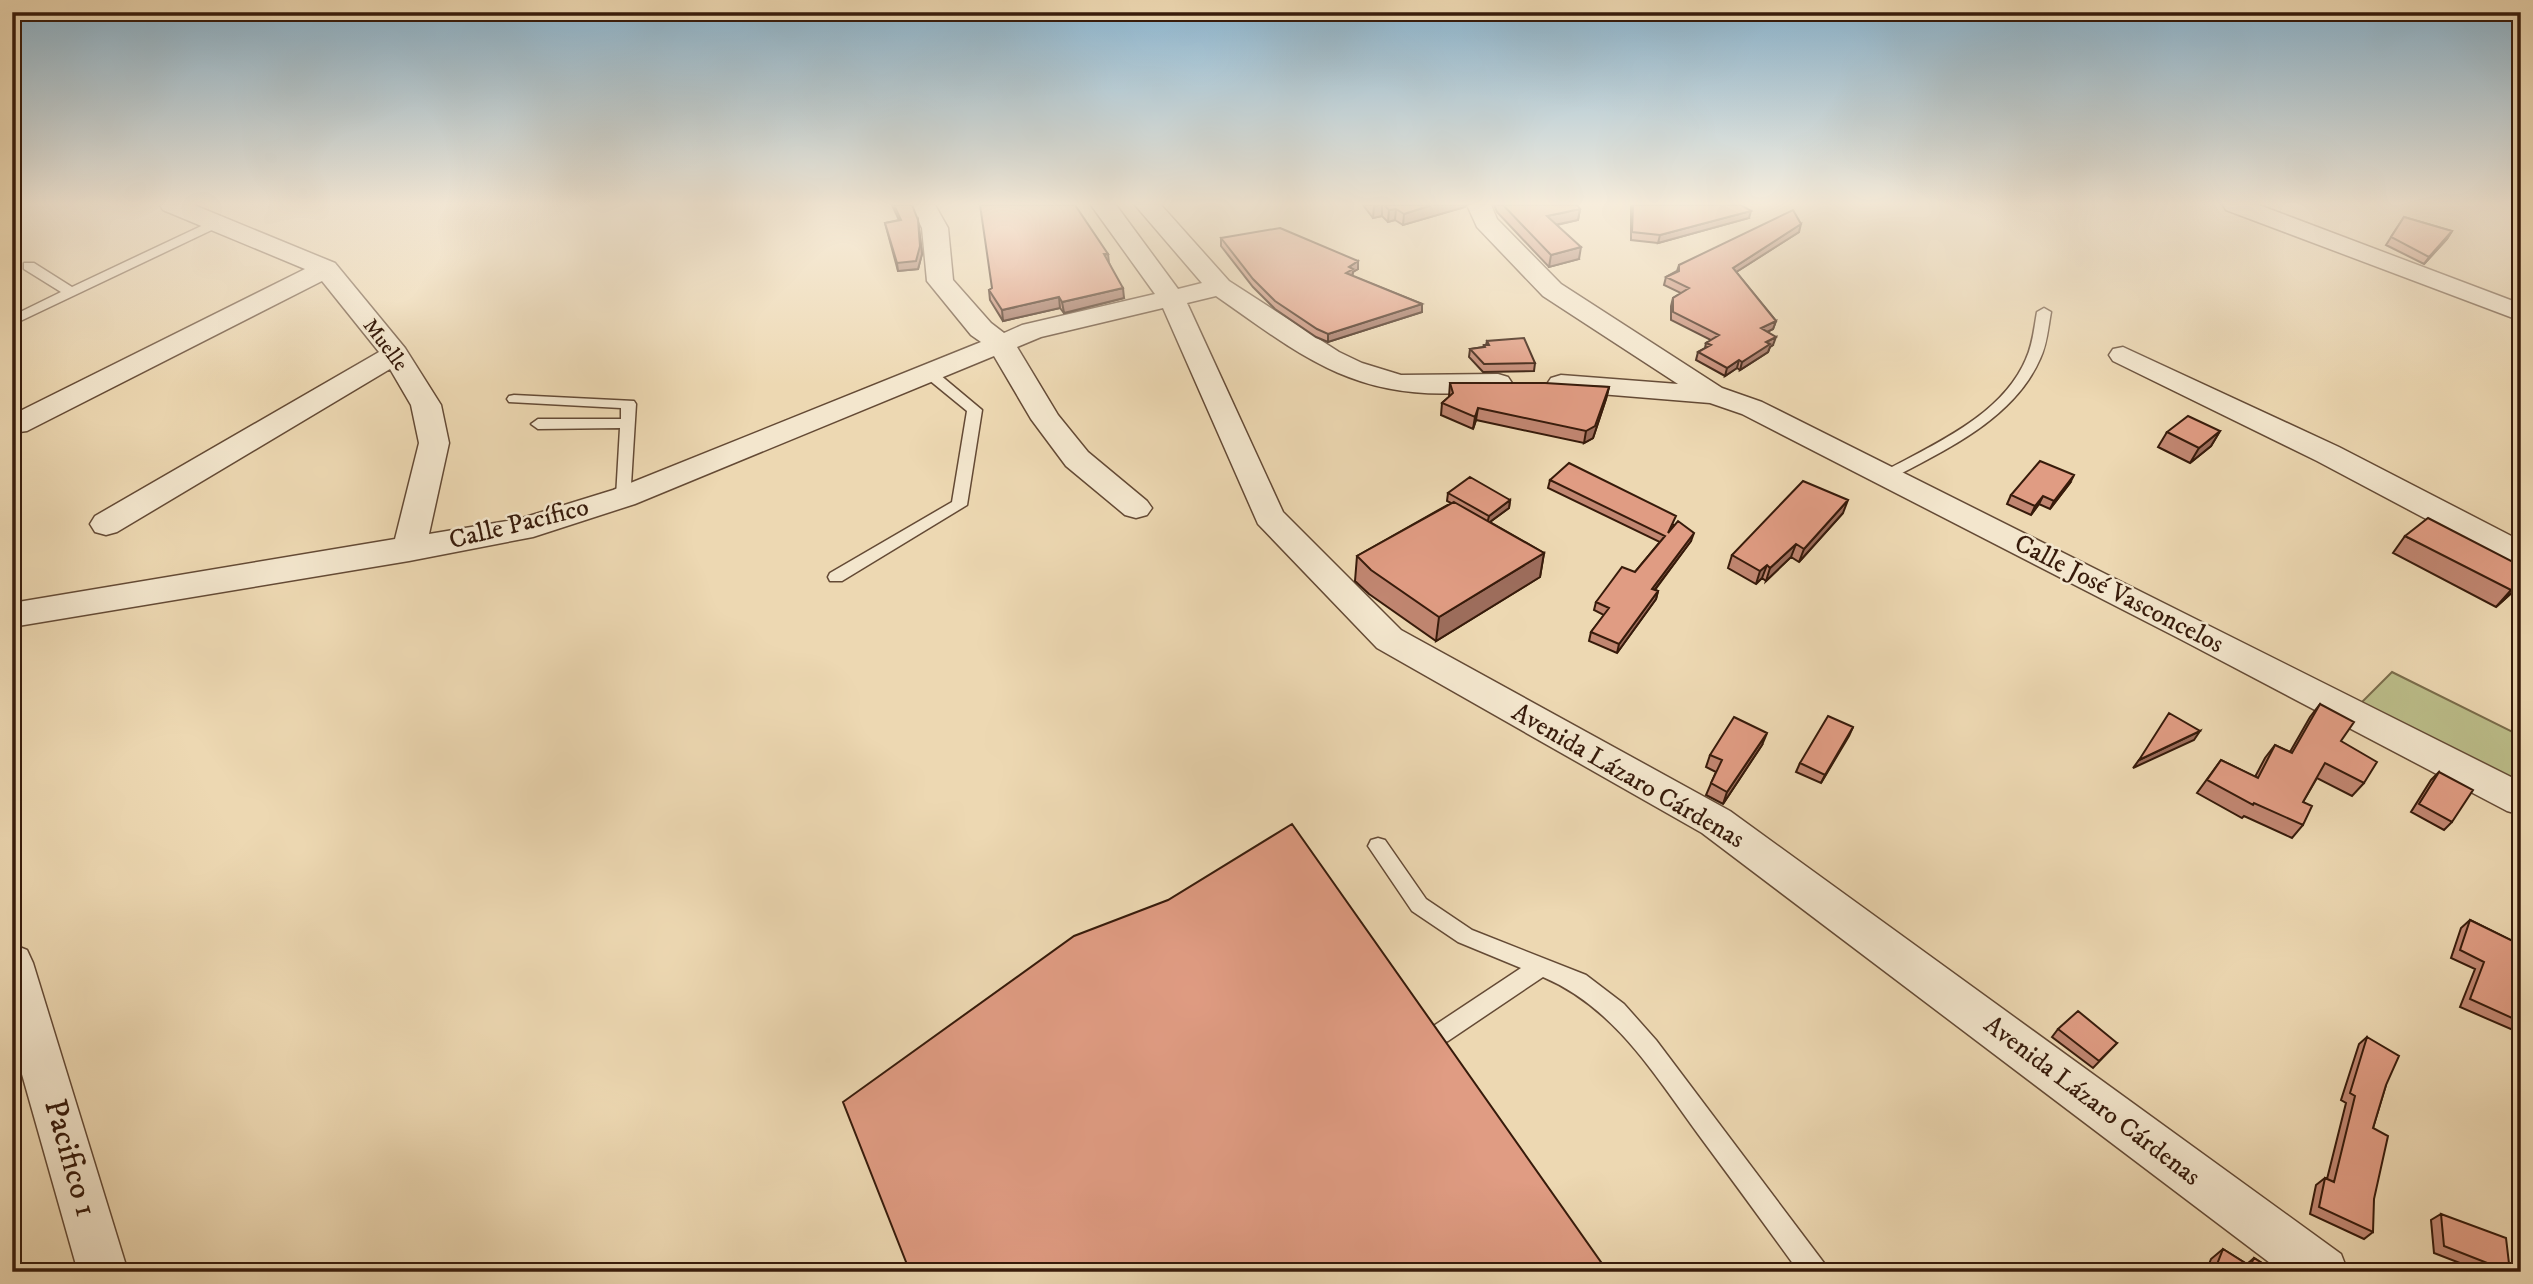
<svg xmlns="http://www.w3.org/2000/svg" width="2533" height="1284" viewBox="0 0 2533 1284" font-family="'IM FELL DW Pica',serif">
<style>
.green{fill:#bcbe8a;stroke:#7a6c4a;stroke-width:2}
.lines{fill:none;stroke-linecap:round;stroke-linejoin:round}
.service-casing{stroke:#644a35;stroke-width:3}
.minor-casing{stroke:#644a35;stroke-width:3}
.service{fill:#f3e6cd;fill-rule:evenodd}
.minor{fill:#f3e6cd;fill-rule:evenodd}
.wall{fill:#c18671;stroke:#371b0b;stroke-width:2}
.shaded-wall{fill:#9d6d5c;stroke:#371b0b;stroke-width:2}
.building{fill:#e09c83;stroke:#371b0b;stroke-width:2}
.labels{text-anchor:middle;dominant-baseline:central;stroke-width:5;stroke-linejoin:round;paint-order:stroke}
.far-street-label{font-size:21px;fill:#371b0b;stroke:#f3e6cd}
.street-label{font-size:26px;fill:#371b0b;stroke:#f3e6cd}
.near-street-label{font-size:32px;fill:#371b0b;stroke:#f3e6cd}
</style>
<rect width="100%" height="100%" fill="#edd8b2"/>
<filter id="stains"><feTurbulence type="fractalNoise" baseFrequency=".00286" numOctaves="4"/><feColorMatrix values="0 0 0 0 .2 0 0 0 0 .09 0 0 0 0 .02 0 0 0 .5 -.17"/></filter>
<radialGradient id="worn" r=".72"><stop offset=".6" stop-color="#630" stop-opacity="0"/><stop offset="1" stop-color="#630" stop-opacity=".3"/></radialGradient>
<path class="green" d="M 2392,672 L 2521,736 L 2521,786 L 2361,703 Z"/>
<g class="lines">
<defs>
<path id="service" d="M 214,220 L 218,221 L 218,227 L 12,325 L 12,316 L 61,292 L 24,269 L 24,263 L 34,263 L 72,287 Z
M 2044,308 L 2051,312 C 2048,328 2047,345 2040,359 C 2014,419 1945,450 1891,479 L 1881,479 L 1878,476 L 1881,473 C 1932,445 2002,416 2026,359 C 2033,344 2034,328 2037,312 Z
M 928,368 L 933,369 L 982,410 L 967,505 L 842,581 L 830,581 L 828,577 L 830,573 L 952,502 L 967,411 L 923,375 L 921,372 Z
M 514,395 L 634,401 L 636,404 L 630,501 L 618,501 L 616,497 L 620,428 L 538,429 L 531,424 L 538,419 L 621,419 L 621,408 L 509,402 L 507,399 L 509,396 Z
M 1378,838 L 1385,840 L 1426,899 L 1472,930 L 1586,975 L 1624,1004 L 1656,1040 L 1824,1263 L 1827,1272 L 1799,1272 C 1766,1226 1732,1180 1698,1134 C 1654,1074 1614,1007 1543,977 L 1448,1041 L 1440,1044 L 1432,1041 L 1429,1034 L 1432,1027 L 1521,968 L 1458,942 L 1412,911 L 1368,846 L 1371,840 Z"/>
<path id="minor" d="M 160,205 L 194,205 L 335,263 L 405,348 L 441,405 L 449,443 L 429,534 L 519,519 L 613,490 L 981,342 L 971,335 L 927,281 L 922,228 L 911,205 L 935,205 L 948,228 L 953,280 L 991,323 L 1004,333 L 1022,325 L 1155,294 L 1091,205 L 1116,205 L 1178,289 L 1202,283 L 1135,205 L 1161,205 L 1229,281 L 1339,352 L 1362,363 L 1401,375 L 1498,374 L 1508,377 L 1512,383 L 1508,389 C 1493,393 1476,392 1460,393 C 1352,399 1299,354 1216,296 L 1187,303 L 1283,512 L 1401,630 L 1730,811 L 2341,1254 L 2348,1272 L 2282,1272 L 1702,833 L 1377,648 L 1258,524 L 1163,308 L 1041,337 L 1017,347 L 1058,415 L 1088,452 L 1147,501 L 1152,508 L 1147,515 L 1136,518 L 1125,515 L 1066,466 L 1031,419 L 994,356 L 635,504 L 533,537 L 409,561 L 12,627 L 12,603 L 395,539 L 419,443 L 411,405 L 390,369 L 117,532 L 106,535 L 95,532 L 90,524 L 95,516 L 379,352 L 322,281 L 27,431 L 12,433 L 12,415 L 305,269 L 163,210 Z
M 1467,205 L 1491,205 L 1497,219 L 1561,284 L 1722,388 L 1762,402 L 2521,782 L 2521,815 L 2507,811 L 2182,640 L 1742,414 L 1710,403 L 1551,390 L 1547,384 L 1551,378 L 1561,375 L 1678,384 L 1543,296 L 1477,227 Z
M 2223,205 L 2259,205 L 2521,304 L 2521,321 L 2226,210 Z
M 2123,347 L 2339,447 L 2521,541 L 2521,566 L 2509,563 L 2317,461 L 2113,361 L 2109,355 L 2113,349 Z
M 12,944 L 27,950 L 33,963 L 128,1272 L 78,1272 L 12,1039 Z"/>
</defs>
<use href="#service" class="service-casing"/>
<use href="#minor" class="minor-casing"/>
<use href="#service" class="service"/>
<use href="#minor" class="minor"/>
</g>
<path class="wall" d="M 892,205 L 912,205 L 919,229 L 922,254 L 918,269 L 898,271 L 885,223 L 899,220 Z
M 1363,205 L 1466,205 L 1465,207 L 1403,225 L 1395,220 L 1388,222 L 1382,216 L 1373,218 Z
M 1494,205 L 1577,205 L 1580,209 L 1578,220 L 1557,225 L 1579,259 L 1549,267 L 1497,212 Z
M 1631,205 L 1741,205 L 1749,218 L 1658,243 L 1631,240 Z
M 2404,217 L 2452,231 L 2447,239 L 2424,264 L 2386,245 Z
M 1799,232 L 1736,272 L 1776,321 L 1773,329 L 1767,332 L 1773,345 L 1770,347 L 1768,352 L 1740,370 L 1737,368 L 1725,376 L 1696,360 L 1698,352 L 1705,348 L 1706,343 L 1711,340 L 1671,320 L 1671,306 L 1673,298 L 1681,293 L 1664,285 L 1666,277 L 1677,271 L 1679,265 Z
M 1221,238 L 1358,261 L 1358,269 L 1353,272 L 1352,276 L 1422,304 L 1422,312 L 1328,342 L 1316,337 L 1275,309 L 1253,287 L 1221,246 Z
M 1108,254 L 1109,263 L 1124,298 L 1064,313 L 1060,308 L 1003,321 L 990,300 L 989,290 Z
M 1487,341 L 1535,363 L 1534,371 L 1483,372 L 1469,357 L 1470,349 L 1483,347 L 1484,345 L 1486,345 Z
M 1450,383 L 1609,387 L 1606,399 L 1593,438 L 1584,443 L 1476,420 L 1473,429 L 1441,415 L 1442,403 L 1449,397 Z
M 2220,431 L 2211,446 L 2190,463 L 2158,447 L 2167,432 Z
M 1550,480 L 1674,525 L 1672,527 L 1691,541 L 1655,590 L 1658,591 L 1656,599 L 1617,653 L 1589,641 L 1591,632 L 1604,615 L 1594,610 L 1596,602 L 1635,572 L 1660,542 L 1548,488 Z
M 2070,483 L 2050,509 L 2039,504 L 2031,515 L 2007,504 L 2011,495 Z
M 1448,493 L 1510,500 L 1509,508 L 1490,522 L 1544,553 L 1540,577 L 1436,641 L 1369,594 L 1355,581 L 1357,556 L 1451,503 L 1447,501 Z
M 1843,513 L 1799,562 L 1791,557 L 1766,581 L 1762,578 L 1756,584 L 1728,568 L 1732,555 Z
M 2405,536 L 2517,588 L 2496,607 L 2393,553 Z
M 2320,704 L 2364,783 L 2352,796 L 2317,778 L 2303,802 L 2303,825 L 2292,838 L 2244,816 L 2242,818 L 2197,793 L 2221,760 L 2255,777 L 2265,758 L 2275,745 L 2290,752 L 2310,717 Z
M 1853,727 L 1821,783 L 1796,772 L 1800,763 Z
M 1762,745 L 1723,804 L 1706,795 L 1716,772 L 1706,767 L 1710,755 Z
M 2439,772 L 2452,822 L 2444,830 L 2411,812 L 2431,780 Z
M 2470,920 L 2521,945 L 2521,1033 L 2520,1033 L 2460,1007 L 2475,969 L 2451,958 L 2461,928 Z
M 2058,1029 L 2117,1043 L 2093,1068 L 2052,1037 Z
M 2367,1037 L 2386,1085 L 2373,1128 L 2373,1232 L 2364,1239 L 2310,1214 L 2316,1185 L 2325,1178 L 2327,1179 L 2346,1103 L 2341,1100 L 2359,1044 Z
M 2441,1214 L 2510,1272 L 2483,1272 L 2434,1253 L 2431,1220 Z
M 2223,1249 L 2247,1264 L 2254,1258 L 2276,1272 L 2206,1272 L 2211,1259 Z"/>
<path class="shaded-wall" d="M 1378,205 L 1382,205 L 1382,216 L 1373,218 L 1374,207 Z
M 1432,205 L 1466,205 L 1465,207 L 1403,225 L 1404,214 Z
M 1396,209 L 1395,220 L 1388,222 L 1389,210 Z
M 1580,209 L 1578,220 L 1545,227 L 1547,216 Z
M 1751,211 L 1749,218 L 1658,243 L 1660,235 Z
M 918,220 L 922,254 L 918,269 L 898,271 L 897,263 Z
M 1801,224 L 1799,232 L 1730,276 L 1733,268 Z
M 2452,231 L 2447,239 L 2424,264 L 2429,257 Z
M 1581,247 L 1579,259 L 1549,267 L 1551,255 Z
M 1358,261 L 1358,269 L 1353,272 L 1352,277 L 1346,273 L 1349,267 Z
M 1123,288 L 1124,298 L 1064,313 L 1062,302 Z
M 1059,297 L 1060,308 L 1003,321 L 1002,310 Z
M 1422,304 L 1422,312 L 1328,342 L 1328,334 Z
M 1776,321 L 1773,329 L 1759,336 L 1761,328 Z
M 1776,337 L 1773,345 L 1770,347 L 1768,352 L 1740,370 L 1742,362 L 1766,342 Z
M 1739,360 L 1737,368 L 1725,376 L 1727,368 Z
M 1609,387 L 1606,399 L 1593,438 L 1584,443 L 1586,431 Z
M 1478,408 L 1476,420 L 1473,429 L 1475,417 Z
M 2220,431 L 2211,446 L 2190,463 L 2199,448 Z
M 2074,475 L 2070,483 L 2050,509 L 2054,501 Z
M 2043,496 L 2039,504 L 2031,515 L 2035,506 Z
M 1510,500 L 1509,508 L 1487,524 L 1489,516 Z
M 1848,500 L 1843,513 L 1799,562 L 1804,549 Z
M 1694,533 L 1691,541 L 1649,597 L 1652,589 Z
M 1796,544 L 1791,557 L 1766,581 L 1770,568 Z
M 1544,553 L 1540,577 L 1436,641 L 1439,617 Z
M 1767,565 L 1762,578 L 1756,584 L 1760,571 Z
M 2521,581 L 2521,584 L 2517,588 L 2496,607 L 2511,590 Z
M 1658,591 L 1656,599 L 1617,653 L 1619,644 Z
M 1853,727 L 1849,736 L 1821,783 L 1825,775 Z
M 2200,731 L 2194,740 L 2133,768 L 2139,760 Z
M 1767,733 L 1762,745 L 1723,804 L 1727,792 Z"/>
<path class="building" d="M 894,205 L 912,205 L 918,220 L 920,246 L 916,261 L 897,263 L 885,223 L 901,220 Z
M 980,205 L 1075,205 L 1108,254 L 1104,254 L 1123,288 L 1062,302 L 1059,297 L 1002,310 L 989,290 L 992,288 Z
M 1384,205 L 1432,205 L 1404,214 L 1396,209 L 1389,210 Z
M 1503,205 L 1577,205 L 1580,209 L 1547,216 L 1581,247 L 1551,255 Z
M 1633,205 L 1741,205 L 1751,211 L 1660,235 L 1632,232 Z
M 1793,210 L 1801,224 L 1733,268 L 1776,321 L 1761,328 L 1776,337 L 1766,342 L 1770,344 L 1742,362 L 1739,360 L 1727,368 L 1698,352 L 1711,345 L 1706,343 L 1719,335 L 1673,312 L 1673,298 L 1689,288 L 1666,277 L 1679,271 L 1679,265 Z
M 2404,217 L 2452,231 L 2429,257 L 2391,237 Z
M 1280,228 L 1358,261 L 1349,267 L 1353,269 L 1346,273 L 1422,304 L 1328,334 L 1317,329 L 1275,301 L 1253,279 L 1221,238 Z
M 1524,338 L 1535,363 L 1484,364 L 1470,349 L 1485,347 L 1484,345 L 1489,345 L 1487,341 Z
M 1450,383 L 1545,383 L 1609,387 L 1595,426 L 1586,431 L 1478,408 L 1475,417 L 1442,403 L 1453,393 Z
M 2188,416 L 2220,431 L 2199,448 L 2167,432 Z
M 2040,461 L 2074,475 L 2054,501 L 2043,496 L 2035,506 L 2011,495 Z
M 1569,463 L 1676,516 L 1668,533 L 1678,521 L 1694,533 L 1652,589 L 1658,591 L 1619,644 L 1591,632 L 1609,608 L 1596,602 L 1622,567 L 1635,572 L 1665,536 L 1550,480 Z
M 1470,477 L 1510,500 L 1489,516 L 1448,493 Z
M 1803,481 L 1848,500 L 1804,549 L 1796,544 L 1770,568 L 1767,565 L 1760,571 L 1732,555 Z
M 1454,502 L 1544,553 L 1439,617 L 1371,570 L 1357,556 Z
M 2428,518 L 2521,566 L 2521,581 L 2511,590 L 2405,536 Z
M 2320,704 L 2354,722 L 2341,741 L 2377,762 L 2364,783 L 2325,763 L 2303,802 L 2312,806 L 2303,825 L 2254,803 L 2253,805 L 2207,780 L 2221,760 L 2258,778 L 2275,745 L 2292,753 Z
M 2169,713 L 2200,731 L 2139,760 Z
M 1828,716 L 1853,727 L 1825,775 L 1800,763 Z
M 1734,717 L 1767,733 L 1727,792 L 1711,783 L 1722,760 L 1710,755 Z
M 2439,772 L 2473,790 L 2452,822 L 2419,804 Z
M 1292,824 L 1608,1272 L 910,1272 L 843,1102 L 1074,936 L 1168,900 Z
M 2470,920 L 2521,945 L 2521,1022 L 2470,999 L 2484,962 L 2460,950 Z
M 2078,1011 L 2117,1043 L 2099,1061 L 2058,1029 Z
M 2367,1037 L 2399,1056 L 2386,1085 L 2373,1128 L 2388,1136 L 2374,1199 L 2373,1232 L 2319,1207 L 2325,1178 L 2334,1182 L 2355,1096 L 2350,1093 Z
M 2441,1214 L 2506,1238 L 2510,1272 L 2444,1246 Z
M 2223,1249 L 2250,1266 L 2254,1258 L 2276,1272 L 2214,1272 Z"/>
<linearGradient id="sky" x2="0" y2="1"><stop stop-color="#89b6d3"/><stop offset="0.53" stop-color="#f7eddc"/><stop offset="1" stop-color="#f7eddc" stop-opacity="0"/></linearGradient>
<rect width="2533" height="385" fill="url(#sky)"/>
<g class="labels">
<g class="far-street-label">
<text transform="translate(385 345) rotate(53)">Muelle</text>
</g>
<g class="street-label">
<text transform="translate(519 524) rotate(-14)">Calle Pacífico</text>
<text transform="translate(2119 594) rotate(27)">Calle José Vasconcelos</text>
<text transform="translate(1628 776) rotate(30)">Avenida Lázaro Cárdenas</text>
<text transform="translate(2092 1101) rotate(37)">Avenida Lázaro Cárdenas</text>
</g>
<g class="near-street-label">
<text transform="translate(70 1158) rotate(74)">Pacifico 1</text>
</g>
</g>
<rect width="2533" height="1284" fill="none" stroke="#edd8b2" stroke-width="42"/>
<rect x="14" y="14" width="2505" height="1256" fill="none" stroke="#371b0b" stroke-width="3.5"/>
<rect x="21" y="21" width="2491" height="1242" fill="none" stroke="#371b0b" stroke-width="2"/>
<rect width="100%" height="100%" filter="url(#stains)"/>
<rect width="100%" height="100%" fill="url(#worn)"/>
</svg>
